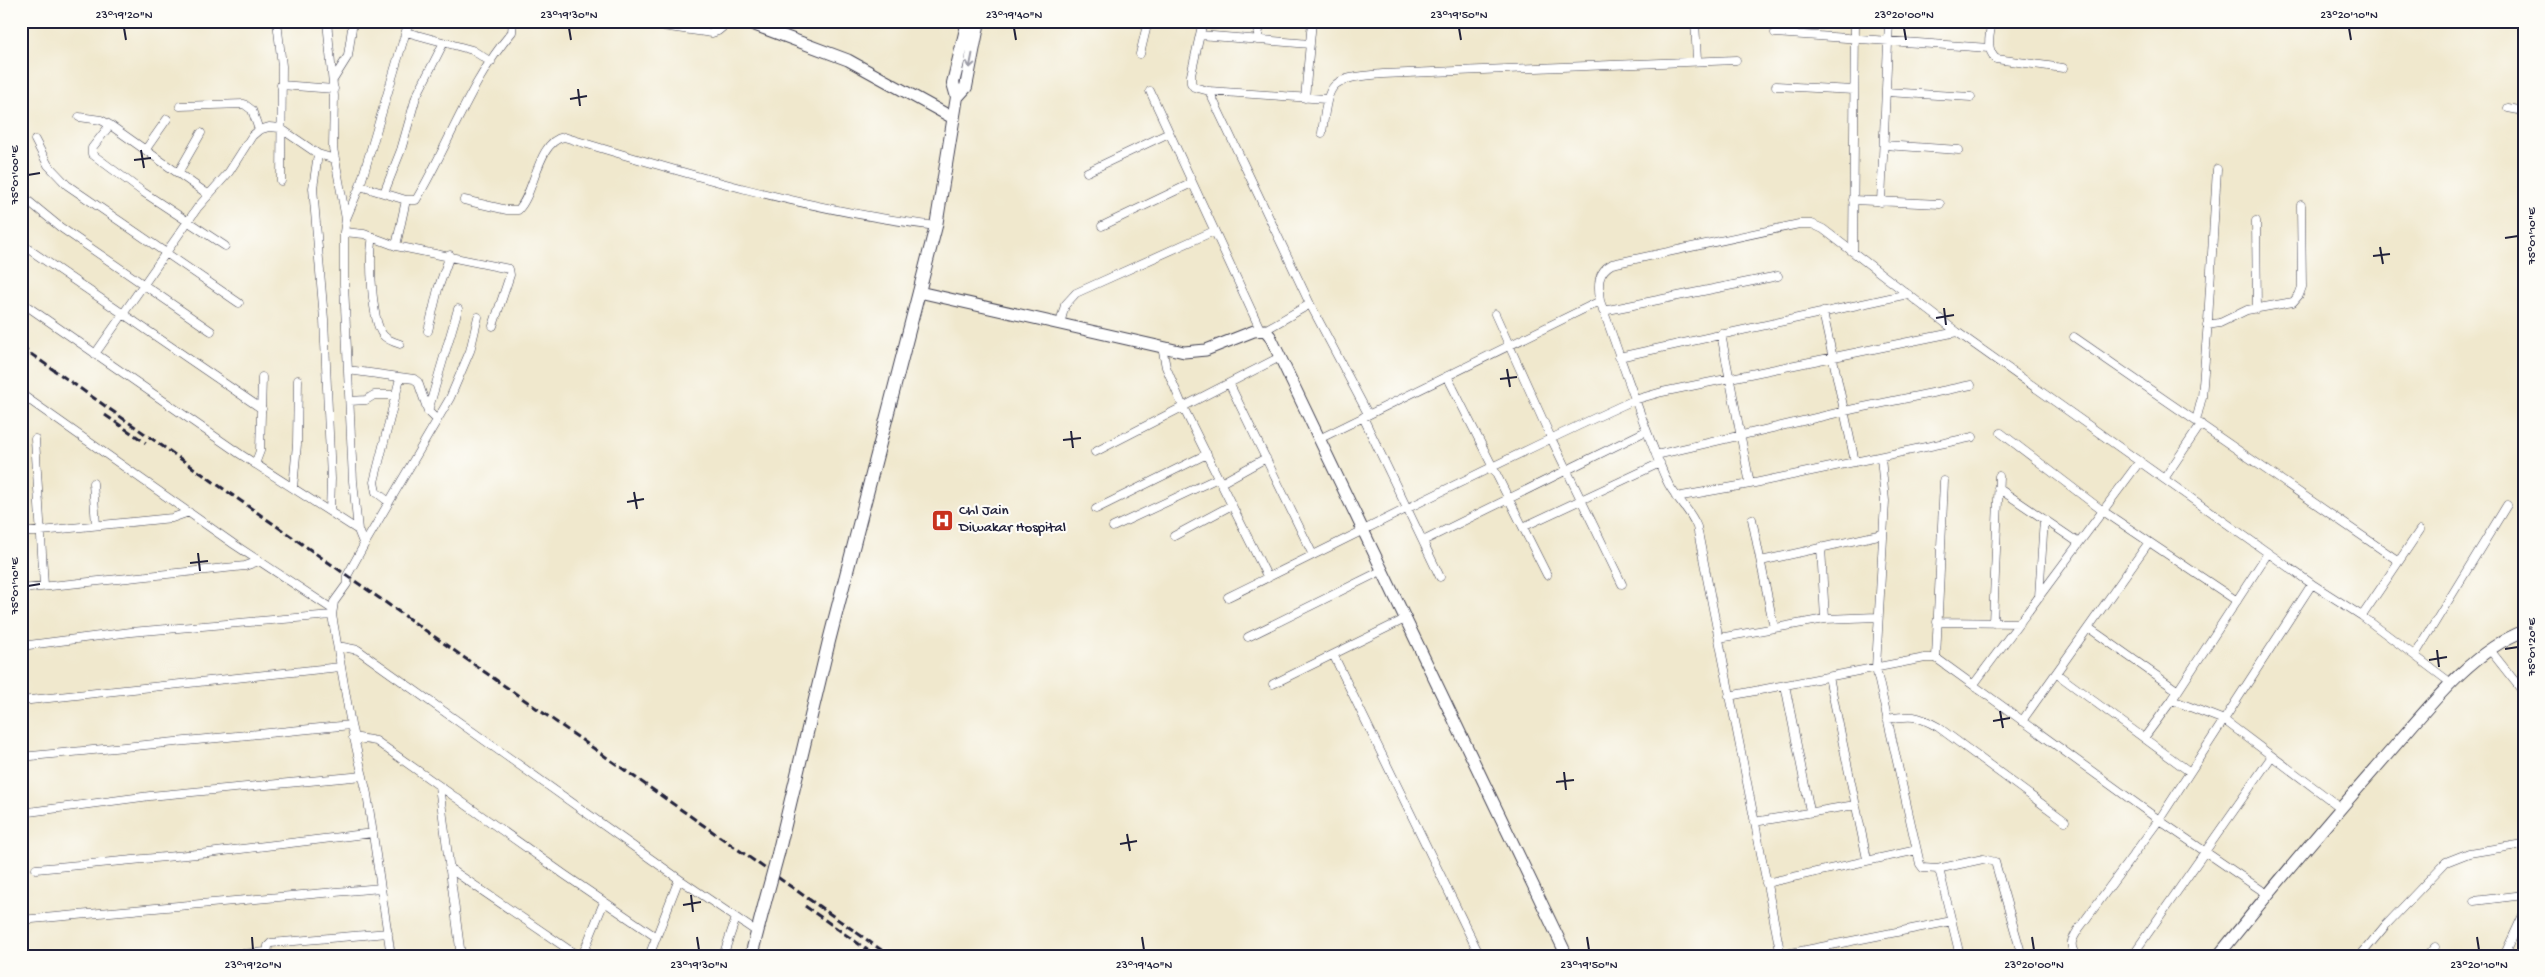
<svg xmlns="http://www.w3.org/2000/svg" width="2545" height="977" viewBox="0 0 2545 977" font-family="'Gochi Hand',sans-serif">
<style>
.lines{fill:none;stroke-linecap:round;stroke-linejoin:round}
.street-casing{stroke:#414051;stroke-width:9}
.secondary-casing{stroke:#414051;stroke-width:13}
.primary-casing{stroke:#414051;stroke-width:14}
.street{stroke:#fff;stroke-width:8}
.secondary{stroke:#fff;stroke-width:11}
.primary{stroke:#fff;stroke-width:12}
.rail{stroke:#22223b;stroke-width:3;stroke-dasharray:8 4;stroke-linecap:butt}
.primary-bridge-casing{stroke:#414051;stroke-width:14;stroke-linecap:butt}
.primary-bridge{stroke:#fff;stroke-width:12}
.oneway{stroke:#9c9ca7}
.ticks{fill:none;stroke:#22223b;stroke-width:2}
.labels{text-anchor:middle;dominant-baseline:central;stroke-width:4.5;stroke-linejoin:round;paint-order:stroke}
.poi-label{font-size:15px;fill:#22223b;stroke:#fdfcf7;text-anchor:start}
.neatline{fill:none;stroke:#22223b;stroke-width:2}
.ticks-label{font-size:12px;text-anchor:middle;fill:#22223b}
</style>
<rect width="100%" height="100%" fill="#fdfcf7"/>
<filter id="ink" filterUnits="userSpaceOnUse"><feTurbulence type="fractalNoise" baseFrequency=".02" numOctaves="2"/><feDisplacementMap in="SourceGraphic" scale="10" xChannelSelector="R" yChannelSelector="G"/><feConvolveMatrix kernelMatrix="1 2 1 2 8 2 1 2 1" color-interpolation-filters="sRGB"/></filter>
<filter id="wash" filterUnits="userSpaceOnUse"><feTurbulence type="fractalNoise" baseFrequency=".0096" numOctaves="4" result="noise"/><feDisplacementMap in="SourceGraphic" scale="20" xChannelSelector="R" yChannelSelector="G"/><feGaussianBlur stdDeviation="1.12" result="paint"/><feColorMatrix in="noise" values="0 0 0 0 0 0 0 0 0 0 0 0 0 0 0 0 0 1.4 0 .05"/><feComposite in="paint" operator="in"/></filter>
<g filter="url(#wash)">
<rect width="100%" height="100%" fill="#f0e8cd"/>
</g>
<g filter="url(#ink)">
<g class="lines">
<defs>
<path id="street" d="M 277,21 L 282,66 L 281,181
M 327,21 L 334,96 L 333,148 L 346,219
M 626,21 L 712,33 L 718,31 L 730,21
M 1203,21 L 1191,75 L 1191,83 L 1194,87 L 1209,91 L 1326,99
M 1695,21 L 1697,61
M 1992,21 C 1990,34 1985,49 1996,59 L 2063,68
M 2058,21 L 2084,23
M 406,32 L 472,50 L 491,62
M 1775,33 L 1989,48
M 1200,35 L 1310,44
M 1257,40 L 1261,21
M 1140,54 L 1148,21
M 333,80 L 348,56 L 353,21
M 281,85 L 334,89
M 1776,86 L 1854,90
M 1150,91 L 1260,329
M 1209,91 L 1310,304 L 1368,414
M 1886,92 L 1971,97
M 1305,98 L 1312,21
M 180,106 L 244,104 L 252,110 L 259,130
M 2508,108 L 2524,111
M 79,117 L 101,120 L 110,125 L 209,195
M 110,125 L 92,148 L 92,154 L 143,192 L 225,246
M 1322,133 C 1329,79 1329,79 1383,74 L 1736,60
M 35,140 L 48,165 L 67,185 L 239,303
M 1884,145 L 1959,150
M 146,149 L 167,119
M 318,154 L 313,188 L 324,319 L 331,479 L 330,512
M 1087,172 L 1169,133
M 178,173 L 201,133
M 360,186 L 406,200 L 416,200 C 449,145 470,81 512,32 L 513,21
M 384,193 L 401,150 L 416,97 L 443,44
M 21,195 L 60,227 L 211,331
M 464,200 L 507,210 L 518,210 C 535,194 537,141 564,137 C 686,174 809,211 936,226
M 1853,200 L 1940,204
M 1881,202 L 1889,21
M 2256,221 L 2257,309
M 1102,226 L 1192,183
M 344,232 L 364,234 L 396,246 L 509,269 L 510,275 L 493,326
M 373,237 C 369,255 371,320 383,335 C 387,340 394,342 400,344
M 21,244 L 262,409
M 396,246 L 406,200
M 1853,252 L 1855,21
M 21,302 L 240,454 L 358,530
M 1603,311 L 1778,276
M 1823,312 L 1855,462
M 1495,314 L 1551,438 L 1622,584
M 1060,324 L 1065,305 L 1076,293 L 1214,231
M 2207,325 L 2220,323 L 2247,310 L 2293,302 L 2299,295 L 2302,287 L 2301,205
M 1265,330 L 1310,304
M 428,331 L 438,289 L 450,255
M 1721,334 L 1750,484
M 2074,337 L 2397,560
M 1162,347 L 1166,367 L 1183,407 L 1268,578
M 95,354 L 198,207 L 229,172 L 252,136 L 259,130 L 269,127 L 280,128 L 318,154 L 335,159
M 1619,357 L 1908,294
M 348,370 L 414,379 L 418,382 L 428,411 L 437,420
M 1447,376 L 1547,575
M 1229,383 L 1313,555
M 21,394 L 235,545 L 332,609
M 350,401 L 366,400 L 374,395 L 396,395
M 428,411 L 458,309
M 1363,417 L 1440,577
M 2196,421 L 2202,397 L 2208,321 L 2217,169
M 2001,433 L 2103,511 L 2237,601
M 35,439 L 44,586
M 1319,439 L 1600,301
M 1095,452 L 1280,357
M 1656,455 L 1854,409 L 1971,385
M 1881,457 L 1885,501 L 1876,668 L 1920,864 L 1923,868 L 1937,869 L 1940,873 L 1960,956
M 255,464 L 260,451 L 262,377
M 2164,479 L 2201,424
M 93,483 L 96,525
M 1221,483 L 1266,458
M 293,488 L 297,444 L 298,380
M 1998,488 L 2079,543
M 1676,497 L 1750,484 L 1973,437
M 389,502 L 376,492 L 374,482 L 400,378
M 1096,509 L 1207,454
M 1752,519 L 1774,628
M 1113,527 L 1218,478
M 1523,527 L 1660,463
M 21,533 L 172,518 L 189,512
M 1174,536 L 1232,505
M 1423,541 L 1646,431
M 364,545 L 450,398 L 470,351 L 478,317
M 1821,547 L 1825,619
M 1761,561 L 1883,534
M 21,589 L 245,566 L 259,561
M 1228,597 C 1363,531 1497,462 1634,400 L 1662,392 L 1957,332
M 2039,597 L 2044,519
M 2362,616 L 2420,530
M 1937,622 L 2020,623
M 1993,623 L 1999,476
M 2089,628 L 2178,691
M 1248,637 L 1381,571
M 1719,638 L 1825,619 L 1877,617
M 21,646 L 131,632 L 332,615
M 338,646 L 358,650 L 679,879 L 757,932
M 2490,650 L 2524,693
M 2415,655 L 2507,505
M 1334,656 L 1480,956
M 1936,658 L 1944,481
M 2057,674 L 2190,772
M 1829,677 L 1867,859
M 1273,684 L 1405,619
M 1974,684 L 2140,461
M 1785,685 L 1810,811
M 1729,696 L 1925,658 L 1936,658 L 2159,820 L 2267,894
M 2172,700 L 2224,720 L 2341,808
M 21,701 L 340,667
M 1887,719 C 1911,715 1917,715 1938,727 L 2065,821
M 2022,721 L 2149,542
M 353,737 L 376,741 L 565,875 L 656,937
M 2144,738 L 2172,700 L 2268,553
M 21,757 L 351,725
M 439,786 L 461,956
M 21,813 L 150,796 L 363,776
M 1754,822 L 1855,805
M 449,868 L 578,956
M 36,869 L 208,853 L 373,833
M 1937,869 L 1983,859 L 1995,862 L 2022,956
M 1766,883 L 1917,850
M 2474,901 L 2524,895
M 21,920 L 381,888
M 21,954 L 22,956
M 1781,955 L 1952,921
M 216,956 L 266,952
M 267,956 L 268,946 L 271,943 L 388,933
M 391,956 L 367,794 L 351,725 L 332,615 L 334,602 L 347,584 L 347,576 L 364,545 L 358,530 L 353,481 L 344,284 L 344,232 L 346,219 L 360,186 L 409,21
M 582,956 L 604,902
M 649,956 L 679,879
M 723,956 L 736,918
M 1781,956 L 1697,527 C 1690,508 1674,498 1666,479 C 1641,421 1622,361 1600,301 C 1598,285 1597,272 1612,264 L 1799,224 L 1812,224 L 1823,229 L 1957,332 L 2312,584 L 2362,616 L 2451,683
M 2077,956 C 2067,945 2073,938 2080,927 L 2159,820 L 2312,584
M 2132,956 L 2272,756
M 2360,956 L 2385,926 L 2446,862 L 2469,853 L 2524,844
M 2427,956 L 2435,947
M 2504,956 L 2524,913"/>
<path id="secondary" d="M 744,21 L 848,60 L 953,118
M 919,292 L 1184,352 L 1206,350 L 1254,331 L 1265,330 L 1270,336 L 1567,956
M 2218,956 C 2273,887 2329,821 2387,755 C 2425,712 2469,652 2524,631"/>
<path id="primary" d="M 957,97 L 966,87 L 979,21
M 778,854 L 829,641 L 936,226 L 957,97 L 953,83 L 968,21
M 751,956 L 765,902"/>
</defs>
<use href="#street" class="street-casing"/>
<use href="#secondary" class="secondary-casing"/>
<use href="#primary" class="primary-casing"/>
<use href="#street" class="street"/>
<use href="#secondary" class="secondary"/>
<use href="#primary" class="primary"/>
<path class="rail" d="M 21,347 L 890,956
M 105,415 L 146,443
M 805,906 L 876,956"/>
<defs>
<path id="primary-bridge" d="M 765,902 L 778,854"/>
</defs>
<use href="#primary-bridge" class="primary-bridge-casing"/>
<use href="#primary-bridge" class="primary-bridge"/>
</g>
<defs><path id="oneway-shaft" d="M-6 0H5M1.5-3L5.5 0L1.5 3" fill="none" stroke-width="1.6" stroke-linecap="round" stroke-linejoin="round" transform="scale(1.25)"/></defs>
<use class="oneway" href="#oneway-shaft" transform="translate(971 61) rotate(101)"/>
</g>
<path class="ticks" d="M 124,28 L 126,40M 569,28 L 571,40M 1014,28 L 1016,40M 1459,28 L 1461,40M 1904,28 L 1906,40M 2349,28 L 2351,40M 578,89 L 580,106M 570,99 L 587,96M 141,150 L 144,168M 134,160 L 151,158M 28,175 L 40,173M 2505,238 L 2518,236M 2380,247 L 2383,264M 2373,256 L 2390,254M 1944,308 L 1946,325M 1936,318 L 1954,315M 1507,369 L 1510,387M 1500,379 L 1517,377M 1071,431 L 1073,448M 1063,440 L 1081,438M 634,492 L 637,509M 627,502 L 644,499M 198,553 L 200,571M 190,563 L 208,561M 28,586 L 40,584M 2505,649 L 2518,647M 2437,650 L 2439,667M 2429,660 L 2447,657M 2000,711 L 2003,728M 1993,721 L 2010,718M 1564,772 L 1566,790M 1556,782 L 1574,780M 1127,834 L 1130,851M 1120,844 L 1137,841M 691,895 L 693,912M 683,905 L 701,902M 252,937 L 253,950M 697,937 L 699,950M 1142,937 L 1144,950M 1587,937 L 1589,950M 2032,937 L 2034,950M 2477,937 L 2479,950"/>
<defs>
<symbol id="hospital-square" viewBox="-11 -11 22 22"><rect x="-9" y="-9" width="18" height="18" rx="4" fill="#c8321e" stroke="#fdfcf7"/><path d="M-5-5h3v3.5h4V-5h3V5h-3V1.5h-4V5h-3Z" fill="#fff"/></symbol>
</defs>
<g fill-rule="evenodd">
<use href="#hospital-square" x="930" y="508" width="25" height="25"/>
</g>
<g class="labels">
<g class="poi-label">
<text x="959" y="511">Chl Jain<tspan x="959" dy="17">Diwakar Hospital</tspan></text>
</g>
</g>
<rect width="2545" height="977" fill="none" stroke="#fdfcf7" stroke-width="55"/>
<rect x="28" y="28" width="2490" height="922" class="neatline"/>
<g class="ticks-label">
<text x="124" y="18">23°19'20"N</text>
<text x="569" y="18">23°19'30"N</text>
<text x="1014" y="18">23°19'40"N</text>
<text x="1459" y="18">23°19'50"N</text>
<text x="1904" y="18">23°20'00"N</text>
<text x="2349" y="18">23°20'10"N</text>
<text transform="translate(14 175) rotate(-90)" y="4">75°01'00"E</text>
<text transform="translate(2531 236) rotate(-90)" y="4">75°01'10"E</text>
<text transform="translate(14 586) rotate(-90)" y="4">75°01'10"E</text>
<text transform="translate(2531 647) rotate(-90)" y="4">75°01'20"E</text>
<text x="253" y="968">23°19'20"N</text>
<text x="699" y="968">23°19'30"N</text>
<text x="1144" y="968">23°19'40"N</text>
<text x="1589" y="968">23°19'50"N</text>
<text x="2034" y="968">23°20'00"N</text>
<text x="2479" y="968">23°20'10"N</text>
</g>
</svg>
